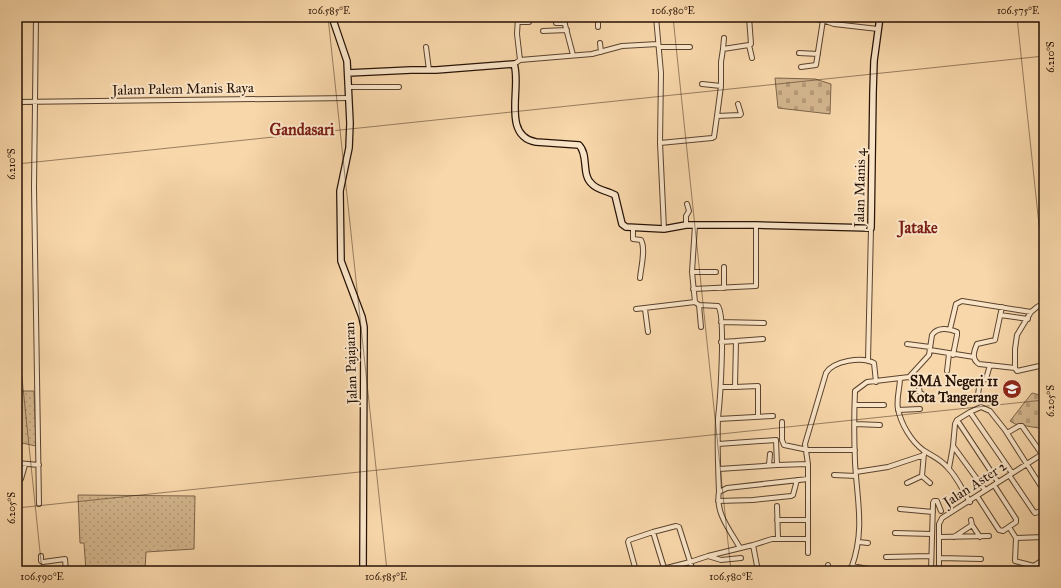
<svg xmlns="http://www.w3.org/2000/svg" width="1061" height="588" viewBox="0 0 1061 588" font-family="'IM FELL Great Primer',serif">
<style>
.grass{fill:url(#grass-dots);stroke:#7d644a}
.cemetery{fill:url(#cemetery-stones);stroke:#7d644a}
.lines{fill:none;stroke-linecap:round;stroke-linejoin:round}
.street-casing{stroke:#5a432e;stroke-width:6}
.secondary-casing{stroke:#261205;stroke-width:8}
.street{stroke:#fae5c8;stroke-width:4}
.secondary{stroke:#fae5c8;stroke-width:5.5}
.ticks{fill:none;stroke:#261205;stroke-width:1;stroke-opacity:0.45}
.labels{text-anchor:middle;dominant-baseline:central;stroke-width:4;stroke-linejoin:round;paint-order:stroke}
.street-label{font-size:14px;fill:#261205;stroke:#fae5c8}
.poi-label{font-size:14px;font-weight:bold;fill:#261205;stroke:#fae5c8;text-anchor:end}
.quarter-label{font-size:16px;font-weight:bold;fill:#7a1f14;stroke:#fae5c8}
.neatline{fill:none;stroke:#261205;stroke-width:1.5}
.ticks-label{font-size:10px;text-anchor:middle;fill:#261205}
</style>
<defs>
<pattern id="grass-dots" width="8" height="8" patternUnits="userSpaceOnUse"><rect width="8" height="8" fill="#d4b68e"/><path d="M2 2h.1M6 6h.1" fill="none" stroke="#b69b79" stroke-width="1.8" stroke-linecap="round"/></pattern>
<pattern id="cemetery-stones" width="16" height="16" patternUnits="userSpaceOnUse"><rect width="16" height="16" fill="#d4b68e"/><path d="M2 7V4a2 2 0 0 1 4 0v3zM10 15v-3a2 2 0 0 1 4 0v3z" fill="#b69b79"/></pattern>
</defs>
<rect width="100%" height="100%" fill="#f8d7aa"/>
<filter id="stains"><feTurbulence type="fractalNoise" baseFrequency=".005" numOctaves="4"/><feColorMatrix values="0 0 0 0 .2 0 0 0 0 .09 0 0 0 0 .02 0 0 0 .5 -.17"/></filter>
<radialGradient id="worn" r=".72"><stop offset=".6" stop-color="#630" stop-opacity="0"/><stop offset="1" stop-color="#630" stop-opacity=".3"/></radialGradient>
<path class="grass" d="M 17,391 L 34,391 L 36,446 L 17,442 Z
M 78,495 L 195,496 L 194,549 L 146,552 L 145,571 L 86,571 L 84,543 L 80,543 Z"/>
<path class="cemetery" d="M 775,78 L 815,79 L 831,84 L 830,114 L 778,108 Z
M 1032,393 L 1044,396 L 1044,429 L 1015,424 L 1010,421 Z"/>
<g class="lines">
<defs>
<path id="street" d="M 36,17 L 34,187 L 39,504
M 518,17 L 517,34 L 520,60
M 563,17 L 573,55
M 598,17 L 598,27
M 656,17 L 661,73 L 660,143 L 664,229
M 801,17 L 823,20 L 834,24 L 878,29
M 518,22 L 529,22
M 556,23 L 565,23
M 543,31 L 567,30
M 600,43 L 601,52
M 749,45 L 752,58
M 426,47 L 429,70
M 659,47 L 690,47
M 723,49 L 724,38
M 799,53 L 818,54
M 514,64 L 520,60 L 592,54 L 622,46 L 658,44
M 801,67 L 816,65 L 823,20
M 702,84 L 721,86
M 349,87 L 399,87
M 17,102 L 349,98
M 717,116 L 721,86 L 721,62 L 723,49 L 749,45 L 751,44 L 749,17
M 660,143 L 712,138 L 714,137 L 717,116 L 740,115 L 741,114 L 738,104
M 686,225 L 686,216 L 689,211 L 687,204
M 695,225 L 692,272 L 695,302 L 699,305 L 718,306 C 726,316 720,401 718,418 C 717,443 718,468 719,492 C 715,513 730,530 740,548
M 633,227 L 633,239 L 641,240 C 646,249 641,267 640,278
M 724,267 L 724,288
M 692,272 L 716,272
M 693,289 L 756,286 L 756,225
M 1044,303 L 1037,307 L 1031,312 L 1017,335 L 1015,349 L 1015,368 L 1017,371 L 1044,365
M 699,305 L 701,327
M 1002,307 L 995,340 L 977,344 C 974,351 971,359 979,364 L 1015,368
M 636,309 L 695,302
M 645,309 L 648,332
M 1000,315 L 1028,319
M 721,322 L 764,323
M 950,329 L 956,304 L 962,301 L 1031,312
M 736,341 L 763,339
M 907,344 L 930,347
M 930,350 L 974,357
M 868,361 L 871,228
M 947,371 L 949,354
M 909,377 L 918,382 L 920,393 L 931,398
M 900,378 C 900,388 896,399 898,409 C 901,424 911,441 923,450 C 932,456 941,459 948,468 C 957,477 963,491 970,502
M 721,387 L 735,387 L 736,341 L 721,342
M 735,387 L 758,386 L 758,417
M 949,397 L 971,401 L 977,401 L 980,381 L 986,379 L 990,365
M 855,405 L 884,405
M 898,410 L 920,409
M 718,419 L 773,416
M 957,420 L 998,482
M 782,422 L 782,440 L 784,445 L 808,450 L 855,450
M 855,424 L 880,425
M 1007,433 L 1019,426 L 1022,426 L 1044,457
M 718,444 L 776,440 L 777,465
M 953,446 L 985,490
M 924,453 L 922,476 L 930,483
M 17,463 L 39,465
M 769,465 L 770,454
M 949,468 L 953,446 L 955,424 L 957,420 L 970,412
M 719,469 L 777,465 L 808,464
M 856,472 L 888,467 L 924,455
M 1012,473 L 970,412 L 981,407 L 990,411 L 1005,430 L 1044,491
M 834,475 L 856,476
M 1009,475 L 1034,512 L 1035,513 L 1044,510
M 21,479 L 25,465
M 907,483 L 922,476
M 719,492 L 727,488 L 808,479
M 977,496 L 999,530 L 1003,531 L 1016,522 L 1016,519 L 994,485
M 718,501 L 753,500 L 791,496 L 793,495 L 797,480
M 777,506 L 778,538
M 900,509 L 933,512
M 777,520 L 808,520
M 971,520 L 972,525 L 980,537
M 1009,527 L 1016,538 L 1015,561 L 1034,566 L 1044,559
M 653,532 L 665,571
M 895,533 L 932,534
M 939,537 L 989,536
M 954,537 L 972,525
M 1016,538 L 1044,537
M 859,542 L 868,543
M 753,545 L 772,539 L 807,539
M 808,553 L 808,464 L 805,444 L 826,373 C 833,361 862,356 874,363 L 876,382
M 41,556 L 41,561 L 43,562 L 65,559 L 66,571
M 708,556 L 721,560 L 741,558
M 886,557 L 931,556
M 939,558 L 981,559
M 852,566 L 868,569
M 636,571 L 628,542 L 629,540 L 653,532 L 676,526 L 679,527 L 693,571
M 655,571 L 690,562 L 708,556 L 753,545 L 758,571
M 827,571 L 828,565
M 845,571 L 849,569 L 852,566 C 865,529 857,500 855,462 C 854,439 854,414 855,391 L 867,382 L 909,377 L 929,355 L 932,335 C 937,327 949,328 957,332 L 957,335 L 953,355
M 931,571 L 933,503 L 934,501 L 937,501 L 941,511
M 939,571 L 939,524 L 942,518 L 1044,453"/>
<path id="secondary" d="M 332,17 L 347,61 L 350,123 L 349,148 L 340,191 L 341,261 L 362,317 L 364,327 L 363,571
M 348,73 L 411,70 L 436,70 L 514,64 C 522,86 501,136 536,142 L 579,145 C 589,155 581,175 592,184 C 597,190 608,191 615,195 L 622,224 L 626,227 L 664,229 L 686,225 L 756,225 L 871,228 L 873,92 L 874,61 L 880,17"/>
</defs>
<use href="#street" class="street-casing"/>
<use href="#secondary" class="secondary-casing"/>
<use href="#street" class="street"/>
<use href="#secondary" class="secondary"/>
</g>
<path class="ticks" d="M 328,17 L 387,571M 673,17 L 731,571M 1017,17 L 1044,272M 17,164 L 1044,56M 17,330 L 42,571M 17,508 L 1044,400"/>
<defs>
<symbol id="school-disc" viewBox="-11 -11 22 22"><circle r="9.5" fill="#8f2418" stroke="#fae5c8"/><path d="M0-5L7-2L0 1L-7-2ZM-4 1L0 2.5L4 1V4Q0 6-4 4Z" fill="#fff"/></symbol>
</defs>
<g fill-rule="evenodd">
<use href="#school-disc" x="1001" y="378" width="22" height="22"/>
</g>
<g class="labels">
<g class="street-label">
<text transform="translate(183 89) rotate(-1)">Jalam Palem Manis Raya</text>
<text transform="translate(860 188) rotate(-89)">Jalan Manis 4</text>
<text transform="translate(351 363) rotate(-92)">Jalan Pajajaran</text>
<text transform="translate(975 484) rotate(-33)">Jalan Aster 2</text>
</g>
<g class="poi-label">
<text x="998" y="381">SMA Negeri 11<tspan x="998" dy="16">Kota Tangerang</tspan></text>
</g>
<g class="quarter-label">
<text x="302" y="129">Gandasari</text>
<text x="918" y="227">Jatake</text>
</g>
</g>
<rect width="1061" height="588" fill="none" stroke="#f8d7aa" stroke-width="44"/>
<rect x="22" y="22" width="1017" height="544" class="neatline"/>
<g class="ticks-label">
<text x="329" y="14">106.585°E</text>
<text x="673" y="14">106.580°E</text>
<text x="1018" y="14">106.575°E</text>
<text transform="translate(1050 57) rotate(-90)" y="4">6.210°S</text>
<text transform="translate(11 164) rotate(-90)" y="4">6.210°S</text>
<text transform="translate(1050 401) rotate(-90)" y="4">6.205°S</text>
<text transform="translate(11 508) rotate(-90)" y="4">6.205°S</text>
<text x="42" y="580">106.590°E</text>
<text x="386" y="580">106.585°E</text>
<text x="731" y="580">106.580°E</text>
</g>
<rect width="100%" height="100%" filter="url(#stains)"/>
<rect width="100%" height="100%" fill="url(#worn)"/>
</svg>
